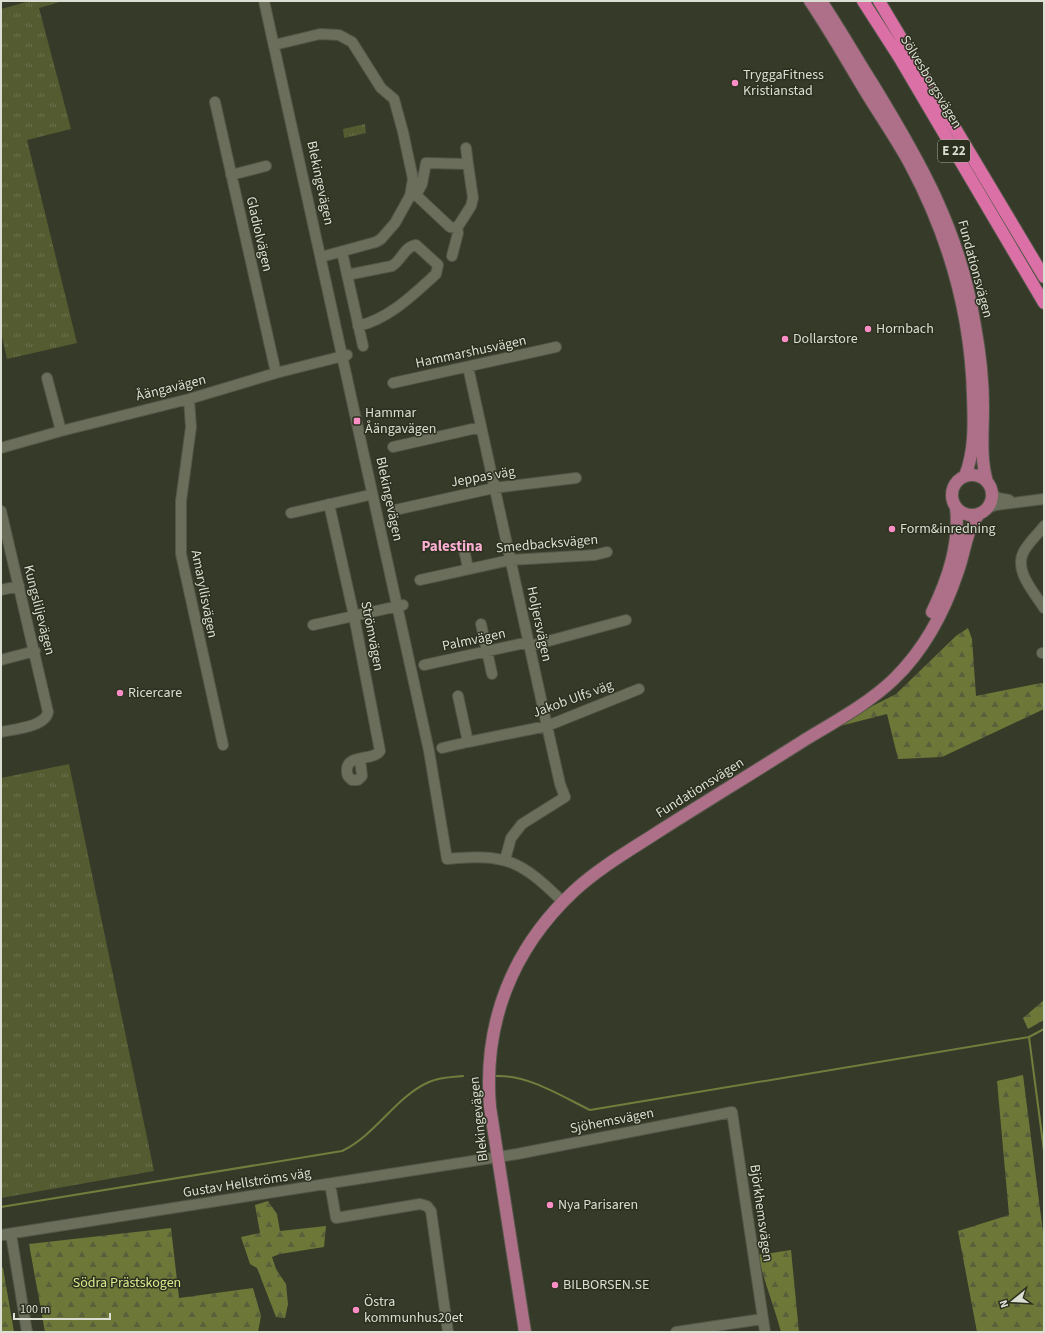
<svg xmlns="http://www.w3.org/2000/svg" width="1045" height="1333" viewBox="0 0 1045 1333" font-family="'Source Sans 3',sans-serif">
<style>
.grass{fill:url(#grass-tufts)}
.forest{fill:url(#forest-firs)}
.lines{fill:none;stroke-linecap:round;stroke-linejoin:round}
.stream{stroke:#727d3d;stroke-width:2}
.minor-casing{stroke:#535647;stroke-width:12}
.major-casing{stroke:#535647;stroke-width:14}
.highway-casing{stroke:#535647;stroke-width:14}
.minor{stroke:#6a6e5b;stroke-width:10}
.major{stroke:#ae6f89;stroke-width:12}
.highway{stroke:#db70a7;stroke-width:12}
.poi-dot{fill:#fb8fc5;stroke:#2c301f;stroke-width:1.5}
.labels{text-anchor:middle;dominant-baseline:central;stroke-width:3;stroke-linejoin:round;paint-order:stroke}
.shield{fill:#2c301f;stroke:#a6aa9d;stroke-width:1}
.shield-label{font-size:13px;font-weight:bold;fill:#dbded3}
.poi-label{font-size:14px;fill:#dbded3;stroke:#2c301f;text-anchor:start}
.street-label{font-size:14px;fill:#dbded3;stroke:#2c301f}
.park-label{font-size:14px;fill:#daeb8f;stroke:#2c301f}
.neighbourhood-label{font-size:15px;font-weight:bold;fill:#fbafd3;stroke:#2c301f}
</style>
<defs>
<pattern id="grass-tufts" width="24" height="20" patternUnits="userSpaceOnUse"><rect width="24" height="20" fill="#545b31"/><path d="M3 7l-1-3M5 7V3M7 7l1-3M15 17l-1-3M17 17v-4M19 17l1-3" fill="none" stroke="#6c724e"/></pattern>
<pattern id="forest-firs" width="22" height="20" patternUnits="userSpaceOnUse"><rect width="22" height="20" fill="#6c7738"/><path d="M5 1l3.5 6h-7zM16 11l3.5 6h-7z" fill="#59603b"/></pattern>
</defs>
<rect width="100%" height="100%" fill="#363a29"/>
<path class="grass" d="M 30,1 L 63,1 L 39,8 L 71,129 L 27,140 L 77,343 L 7,359 L 1,332 L 1,9 Z
M 365,124 L 366,133 L 344,138 L 343,129 Z
M 69,764 L 154,1171 L 1,1198 L 1,778 Z"/>
<path class="forest" d="M 968,628 L 972,639 L 976,696 L 1041,683 L 1044,684 L 1044,709 L 942,757 L 898,759 L 887,714 L 840,726 L 843,721 L 896,694 L 956,636 Z
M 1044,1000 L 1044,1020 L 1028,1029 L 1023,1018 Z
M 1023,1075 L 1044,1240 L 1044,1332 L 977,1332 L 958,1231 L 1009,1215 L 997,1081 Z
M 268,1201 L 277,1214 L 280,1231 L 326,1226 L 324,1247 L 280,1254 L 272,1257 L 276,1269 L 286,1284 L 288,1304 L 285,1318 L 276,1317 L 257,1268 L 250,1264 L 241,1237 L 260,1233 L 255,1205 Z
M 171,1228 L 179,1298 L 253,1288 L 261,1316 L 258,1332 L 45,1332 L 29,1244 Z
M 791,1250 L 799,1332 L 781,1332 C 774,1306 764,1282 758,1255 Z
M 1,1266 L 3,1268 L 14,1332 L 1,1332 Z"/>
<g class="lines">
<path class="stream" d="M 1029,1037 L 1044,1151
M 496,1076 C 529,1075 561,1096 590,1110 L 1029,1037 L 1044,1029
M 1,1207 L 342,1151 C 377,1134 395,1097 429,1082 C 440,1077 452,1077 463,1076"/>
<defs>
<path id="minor" d="M 264,1 L 429,751 L 447,859 C 507,853 521,861 563,902
M 274,45 L 320,34 L 339,35 L 352,42 L 381,88 L 394,99 L 403,132 L 413,179 L 410,196 L 395,223 L 381,239 L 376,242 L 321,257
M 215,102 L 276,373
M 466,148 L 468,164
M 231,175 L 266,166
M 410,196 L 416,195 L 450,227 L 457,228 L 471,206 L 473,198 L 468,164 L 426,163 L 422,184 L 416,195
M 342,252 L 363,346
M 452,256 L 458,233 L 457,228
M 347,275 L 392,266 C 402,260 404,247 416,245 L 438,265 L 436,274 C 414,294 389,319 358,326
M 468,367 L 547,726 L 560,784 L 565,797 L 522,824 L 511,838 L 505,860
M 47,378 L 61,431
M 393,383 L 556,347
M 189,399 L 191,427 L 181,501 L 181,554 L 223,745
M 393,447 L 481,427
M 1,448 L 61,431 L 189,399 L 276,373 L 347,355
M 992,493 L 998,498 L 1009,500
M 329,504 L 354,616 L 380,751 C 372,762 345,753 347,772 C 347,776 349,778 352,780 L 358,780 L 362,776 L 360,759
M 987,508 L 996,505 L 1044,499
M 395,510 L 494,488 L 576,478
M 1,511 L 48,712 C 45,727 14,729 1,732
M 291,513 L 365,496
M 1044,526 C 1038,534 1029,542 1024,551 C 1013,570 1034,592 1044,608
M 463,545 L 468,568
M 420,580 L 510,560 L 595,555 L 607,552
M 1,590 L 19,586
M 481,624 L 492,674
M 313,625 L 403,605
M 530,646 L 626,620
M 1042,653 L 1044,653
M 1,660 L 35,651
M 424,665 L 529,642
M 458,696 L 468,742 L 547,726 L 639,689
M 442,748 L 468,742
M 330,1184 L 336,1218 L 420,1204 L 427,1206 L 431,1211 L 448,1332
M 11,1234 L 27,1332
M 1,1235 L 517,1154 L 732,1112 L 765,1332
M 676,1332 L 762,1319"/>
<path id="major" d="M 810,1 C 829,29 846,59 864,89 C 879,114 896,138 910,164 C 948,235 971,314 973,396 C 974,423 975,451 965,476
M 821,1 C 839,28 855,56 872,83 C 921,163 960,231 975,326 C 980,353 983,380 983,407 C 983,433 980,457 987,482
M952 495a20 20 0 1 1 40 0a20 20 0 1 1-40 0Z
M 932,612 C 948,579 960,544 956,507
M 525,1332 L 490,1107 C 483,1023 512,949 574,891 C 600,867 632,849 661,830 C 708,800 756,771 803,741 C 834,722 868,704 894,679 C 924,650 945,610 958,571 C 965,552 966,530 979,514"/>
<path id="highway" d="M 863,1 L 899,57 L 1044,303
M 879,1 L 1044,277"/>
</defs>
<use href="#minor" class="minor-casing"/>
<use href="#major" class="major-casing"/>
<use href="#highway" class="highway-casing"/>
<use href="#minor" class="minor"/>
<use href="#major" class="major"/>
<use href="#highway" class="highway"/>
</g>
<g class="poi-dot">
<circle cx="735" cy="83" r="4"/>
<circle cx="868" cy="329" r="4"/>
<circle cx="785" cy="339" r="4"/>
<rect x="353" y="417" width="8" height="8" rx="2"/>
<circle cx="892" cy="529" r="4"/>
<circle cx="120" cy="693" r="4"/>
<circle cx="550" cy="1205" r="4"/>
<circle cx="555" cy="1285" r="4"/>
<circle cx="356" cy="1310" r="4"/>
</g>
<g class="labels">
<rect class="shield" x="938" y="140" width="32" height="22" rx="3"/>
<g class="shield-label">
<text x="954" y="151">E 22</text>
</g>
<g class="poi-label">
<text x="743" y="75">TryggaFitness<tspan x="743" dy="16">Kristianstad</tspan></text>
<text x="876" y="329">Hornbach</text>
<text x="793" y="339">Dollarstore</text>
<text x="365" y="413">Hammar<tspan x="365" dy="16">Åängavägen</tspan></text>
<text x="900" y="529">Form&amp;inredning</text>
<text x="128" y="693">Ricercare</text>
<text x="558" y="1205">Nya Parisaren</text>
<text x="563" y="1285">BILBORSEN.SE</text>
<text x="364" y="1302">Östra<tspan x="364" dy="16">kommunhus20et</tspan></text>
</g>
<g class="street-label">
<text transform="translate(931 82) rotate(59)">Sölvesborgsvägen</text>
<text transform="translate(320 183) rotate(78)">Blekingevägen</text>
<text transform="translate(259 234) rotate(77)">Gladiolvägen</text>
<text transform="translate(975 269) rotate(75)">Fundationsvägen</text>
<text transform="translate(471 352) rotate(-12)">Hammarshusvägen</text>
<text transform="translate(171 388) rotate(-14)">Åängavägen</text>
<text transform="translate(483 477) rotate(-10)">Jeppas väg</text>
<text transform="translate(389 499) rotate(78)">Blekingevägen</text>
<text transform="translate(547 544) rotate(-5)">Smedbacksvägen</text>
<text transform="translate(204 594) rotate(79)">Amaryllisvägen</text>
<text transform="translate(39 610) rotate(76)">Kungsliljevägen</text>
<text transform="translate(539 624) rotate(78)">Holjersvägen</text>
<text transform="translate(372 636) rotate(79)">Strömvägen</text>
<text transform="translate(474 640) rotate(-12)">Palmvägen</text>
<text transform="translate(573 699) rotate(-20)">Jakob Ulfs väg</text>
<text transform="translate(700 788) rotate(-32)">Fundationsvägen</text>
<text transform="translate(479 1119) rotate(-96)">Blekingevägen</text>
<text transform="translate(612 1121) rotate(-11)">Sjöhemsvägen</text>
<text transform="translate(247 1183) rotate(-9)">Gustav Hellströms väg</text>
<text transform="translate(761 1213) rotate(82)">Björkhemsvägen</text>
</g>
<g class="park-label">
<text x="127" y="1283">Södra Prästskogen</text>
</g>
<g class="neighbourhood-label">
<text x="452" y="546">Palestina</text>
</g>
</g>
<rect width="1045" height="1333" fill="none" stroke="#dbded3" stroke-width="4"/>
<g transform="translate(1013 1301) rotate(252)" stroke="#2c301f" stroke-width="3" paint-order="stroke">
<path d="M0-3L7 15L0 10L-7 15Z" fill="#dbded3"/>
<text y="-6" font-size="11" font-weight="bold" text-anchor="middle" fill="#dbded3">N</text>
</g>
<path d="M14 1313v6h96v-6" fill="none" stroke="#dbded3" stroke-width="2"/>
<text x="20" y="1313" font-size="12" fill="#dbded3" stroke="#2c301f" stroke-width="3" paint-order="stroke">100 m</text>
</svg>
